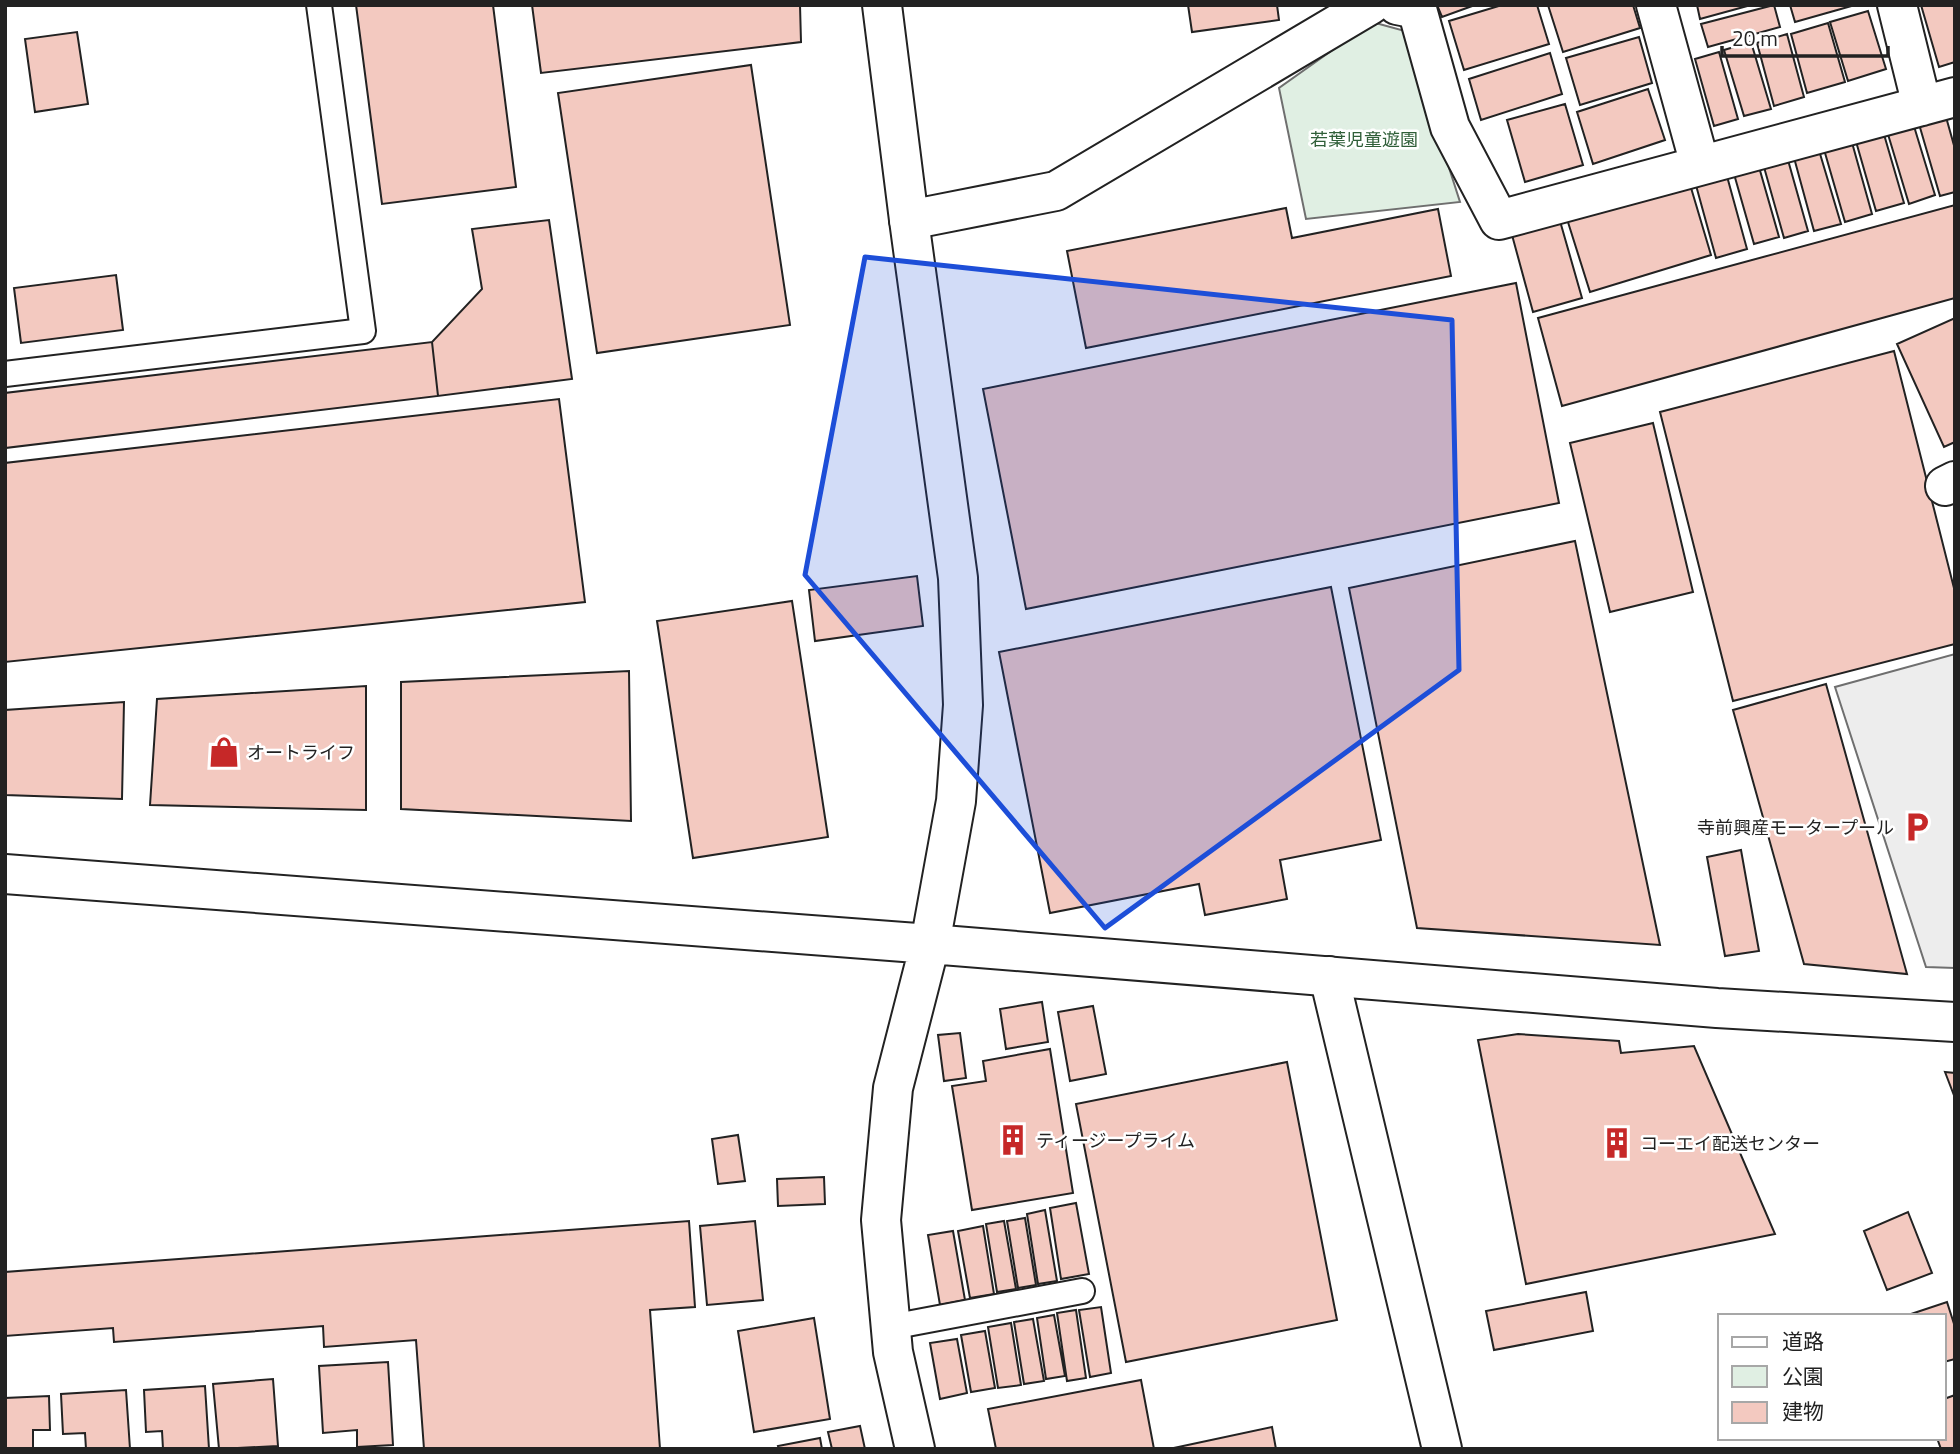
<svg xmlns="http://www.w3.org/2000/svg" width="1960" height="1454" viewBox="0 0 1960 1454" font-family="'Titillium Web','Noto Sans JP',sans-serif">
<style>
.green{fill:#e0efe3;stroke:#6f6f6f;stroke-width:2}
.parking{fill:#ededed;stroke:#6f6f6f;stroke-width:2}
.building{fill:#f3c9c0;stroke:#222;stroke-width:2}
.lines{fill:none;stroke-linecap:round;stroke-linejoin:round}
.service-casing{stroke:#222;stroke-width:28}
.minor-casing{stroke:#222;stroke-width:42}
.tertiary-casing{stroke:#222;stroke-width:42}
.service{stroke:#fff;stroke-width:24}
.minor{stroke:#fff;stroke-width:38}
.tertiary{stroke:#fff;stroke-width:38}
.marked{fill:#1d4ed8;fill-opacity:0.2;stroke:#1d4ed8;stroke-width:5;stroke-linejoin:round}
.labels{text-anchor:middle;dominant-baseline:central;stroke-width:5;stroke-linejoin:round;paint-order:stroke}
.park-label{font-size:18px;fill:#2f5e38;stroke:#fff}
.poi-label{font-size:18px;fill:#222;stroke:#fff;text-anchor:start}
</style>
<rect width="100%" height="100%" fill="#fff"/>
<path class="green" d="M 1372,22 L 1405,31 L 1460,202 L 1306,219 L 1279,88 Z"/>
<path class="parking" d="M 1955,654 L 1955,968 L 1926,967 L 1835,687 Z"/>
<path class="building" d="M 356,5 L 493,5 L 516,187 L 382,204 Z
M 532,5 L 800,5 L 801,42 L 541,73 Z
M 1188,5 L 1277,5 L 1279,20 L 1192,32 Z
M 1437,5 L 1475,5 L 1442,17 Z
M 1502,5 L 1537,5 L 1549,44 L 1464,70 L 1449,21 Z
M 1548,5 L 1633,5 L 1640,28 L 1563,52 Z
M 1697,5 L 1751,5 L 1700,19 Z
M 1774,5 L 1780,27 L 1708,47 L 1701,24 Z
M 1790,5 L 1855,5 L 1795,22 Z
M 1921,5 L 1955,5 L 1955,62 L 1939,67 Z
M 1868,11 L 1886,69 L 1848,81 L 1830,22 Z
M 1828,23 L 1845,82 L 1807,93 L 1791,34 Z
M 77,32 L 88,104 L 35,112 L 25,39 Z
M 1787,34 L 1804,97 L 1774,106 L 1757,43 Z
M 1639,37 L 1652,83 L 1580,105 L 1566,58 Z
M 1751,42 L 1771,109 L 1744,116 L 1724,50 Z
M 1719,52 L 1738,119 L 1714,126 L 1695,59 Z
M 1550,53 L 1562,94 L 1481,120 L 1469,79 Z
M 751,65 L 790,325 L 597,353 L 558,93 Z
M 1648,89 L 1665,140 L 1593,164 L 1577,112 Z
M 1565,104 L 1583,165 L 1525,182 L 1507,120 Z
M 1946,117 L 1955,149 L 1955,192 L 1940,196 L 1919,124 Z
M 1913,123 L 1935,195 L 1909,204 L 1887,131 Z
M 1883,131 L 1904,203 L 1876,211 L 1855,138 Z
M 1851,139 L 1872,214 L 1845,222 L 1823,146 Z
M 1818,147 L 1841,224 L 1814,231 L 1793,154 Z
M 1786,153 L 1808,231 L 1784,238 L 1762,160 Z
M 1757,160 L 1779,237 L 1754,244 L 1732,167 Z
M 1725,169 L 1747,249 L 1716,258 L 1694,178 Z
M 1689,181 L 1711,255 L 1590,292 L 1567,219 Z
M 1955,205 L 1955,298 L 1562,406 L 1538,318 Z
M 1286,208 L 1292,238 L 1438,209 L 1451,276 L 1086,348 L 1067,251 Z
M 549,220 L 572,379 L 438,396 L 432,342 L 482,289 L 472,229 Z
M 1560,221 L 1582,298 L 1533,312 L 1512,235 Z
M 116,275 L 123,330 L 21,343 L 14,288 Z
M 1516,283 L 1559,503 L 1026,609 L 983,389 Z
M 1955,318 L 1955,442 L 1944,447 L 1897,344 Z
M 432,342 L 438,396 L 5,448 L 5,393 Z
M 1894,351 L 1955,592 L 1955,644 L 1733,701 L 1660,412 Z
M 559,399 L 585,602 L 5,662 L 5,463 Z
M 1653,423 L 1693,592 L 1610,612 L 1570,443 Z
M 1575,541 L 1660,945 L 1417,928 L 1349,588 Z
M 917,576 L 923,626 L 815,641 L 809,590 Z
M 1331,587 L 1381,840 L 1280,860 L 1287,899 L 1205,915 L 1199,884 L 1050,913 L 999,652 Z
M 792,601 L 828,837 L 693,858 L 657,621 Z
M 629,671 L 631,821 L 401,809 L 401,682 Z
M 1826,684 L 1907,974 L 1804,964 L 1733,710 Z
M 366,686 L 366,810 L 150,805 L 157,699 Z
M 124,702 L 122,799 L 5,795 L 5,710 Z
M 1741,850 L 1759,951 L 1725,956 L 1707,857 Z
M 1042,1002 L 1048,1042 L 1006,1049 L 1000,1009 Z
M 1093,1006 L 1106,1074 L 1070,1081 L 1058,1012 Z
M 960,1033 L 966,1078 L 944,1081 L 938,1035 Z
M 1518,1034 L 1619,1041 L 1621,1053 L 1694,1046 L 1775,1234 L 1526,1284 L 1478,1040 Z
M 1050,1049 L 1073,1193 L 972,1210 L 952,1086 L 986,1081 L 983,1061 Z
M 1287,1062 L 1337,1320 L 1126,1362 L 1076,1104 Z
M 1945,1072 L 1955,1073 L 1955,1098 Z
M 738,1135 L 745,1181 L 718,1184 L 712,1139 Z
M 824,1177 L 825,1204 L 778,1206 L 777,1179 Z
M 1076,1203 L 1089,1274 L 1061,1279 L 1050,1208 Z
M 1045,1210 L 1057,1281 L 1038,1284 L 1027,1214 Z
M 1908,1212 L 1932,1273 L 1887,1290 L 1864,1231 Z
M 1025,1218 L 1036,1285 L 1018,1288 L 1007,1221 Z
M 689,1221 L 695,1307 L 650,1310 L 660,1449 L 424,1449 L 416,1340 L 324,1347 L 323,1326 L 114,1342 L 113,1328 L 5,1336 L 5,1272 Z
M 755,1221 L 763,1300 L 707,1305 L 700,1226 Z
M 1004,1221 L 1016,1289 L 997,1292 L 986,1224 Z
M 983,1226 L 994,1294 L 970,1298 L 958,1231 Z
M 953,1231 L 965,1300 L 940,1305 L 928,1235 Z
M 1586,1292 L 1593,1331 L 1494,1350 L 1486,1311 Z
M 1947,1302 L 1955,1327 L 1955,1359 L 1944,1362 L 1944,1316 L 1905,1316 Z
M 1101,1307 L 1111,1373 L 1090,1377 L 1079,1310 Z
M 1076,1310 L 1086,1378 L 1067,1381 L 1057,1313 Z
M 1054,1315 L 1065,1376 L 1046,1379 L 1037,1318 Z
M 814,1318 L 830,1419 L 754,1432 L 738,1331 Z
M 1033,1319 L 1044,1381 L 1024,1384 L 1014,1322 Z
M 1011,1323 L 1021,1385 L 998,1388 L 988,1327 Z
M 985,1331 L 995,1388 L 971,1392 L 961,1335 Z
M 957,1339 L 967,1393 L 940,1399 L 930,1343 Z
M 388,1362 L 393,1445 L 357,1447 L 357,1430 L 323,1433 L 319,1366 Z
M 273,1379 L 278,1446 L 219,1449 L 213,1384 Z
M 1141,1380 L 1154,1449 L 996,1449 L 988,1409 Z
M 205,1386 L 209,1449 L 163,1449 L 162,1431 L 146,1432 L 144,1390 Z
M 126,1390 L 130,1449 L 86,1449 L 85,1433 L 63,1434 L 61,1394 Z
M 1955,1395 L 1955,1449 L 1941,1449 L 1937,1438 L 1944,1438 L 1944,1399 Z
M 49,1396 L 50,1430 L 33,1430 L 33,1449 L 5,1449 L 5,1398 Z
M 860,1426 L 865,1449 L 832,1449 L 828,1432 Z
M 1272,1427 L 1276,1449 L 1169,1449 Z
M 820,1438 L 822,1449 L 779,1449 L 778,1446 Z"/>
<g class="lines">
<defs>
<path id="service" d="M 5,374 L 363,331 L 319,5
M 891,1327 L 1082,1291"/>
<path id="minor" d="M 1397,5 L 1417,9 L 1450,127 L 1499,220 L 1955,97
M 1656,5 L 1700,165
M 1897,5 L 1922,106
M 909,220 L 1056,191 L 1370,5
M 1945,486 L 1955,481
M 1329,976 L 1442,1449"/>
<path id="tertiary" d="M 882,5 L 909,220 L 958,578 L 963,705 L 956,801 L 930,944 L 893,1088 L 881,1220 L 893,1352 L 915,1449
M 5,874 L 930,944 L 1717,1008 L 1955,1022"/>
</defs>
<use href="#service" class="service-casing"/>
<use href="#minor" class="minor-casing"/>
<use href="#tertiary" class="tertiary-casing"/>
<use href="#service" class="service"/>
<use href="#minor" class="minor"/>
<use href="#tertiary" class="tertiary"/>
</g>
<path class="marked" d="M 865,257 L 1452,320 L 1459,670 L 1105,928 L 805,575 Z"/>
<defs>
<symbol id="shop-bare" viewBox="-9 -9 18 18"><path d="M-5-2.5h2.3a2.7 3.5 0 0 1 5.4 0H5L5.5 6h-11ZM-1.5-2.5h3a1.5 2.3 0 0 0-3 0Z" fill="#c62828" stroke="#fff" stroke-width="2.5" paint-order="stroke"/></symbol>
<symbol id="parking-bare" viewBox="-9 -9 18 18"><path d="M-3.5-5.5H1a3.5 3.5 0 0 1 0 7H-1V5.5H-3.5ZM-1-3.4V-.6H.8a1.4 1.4 0 0 0 0-2.8Z" fill="#c62828" stroke="#fff" stroke-width="2.5" paint-order="stroke"/></symbol>
<symbol id="building-bare" viewBox="-9 -9 18 18"><path d="M-4-6H4V6H1V3H-1V6H-4ZM-2.5-4.3h1.7v1.8h-1.7ZM.8-4.3h1.7v1.8H.8ZM-2.5-1h1.7V.8h-1.7ZM.8-1h1.7V.8H.8Z" fill="#c62828" stroke="#fff" stroke-width="2.5" paint-order="stroke"/></symbol>
</defs>
<g fill-rule="evenodd">
<use href="#shop-bare" x="202" y="730" width="44" height="44"/>
<use href="#parking-bare" x="1895" y="805" width="44" height="44"/>
<use href="#building-bare" x="991" y="1118" width="44" height="44"/>
<use href="#building-bare" x="1595" y="1121" width="44" height="44"/>
</g>
<g class="labels">
<g class="park-label">
<text x="1364" y="139">若葉児童遊園</text>
</g>
<g class="poi-label">
<text x="247" y="752">オートライフ</text>
<text x="1894" y="827" text-anchor="end">寺前興産モータープール</text>
<text x="1036" y="1140">ティージープライム</text>
<text x="1640" y="1143">コーエイ配送センター</text>
</g>
</g>
<rect width="1960" height="1454" fill="none" stroke="#222222" stroke-width="14"/>
<rect x="1718" y="1314" width="228" height="126" fill="#ffffff" stroke="#a7a7a7" stroke-width="2"/>
<rect x="1732" y="1337" width="35" height="10" fill="#ffffff" stroke="#a7a7a7" stroke-width="2"/>
<text x="1782" y="1349" font-size="21" fill="#222222">道路</text>
<rect x="1732" y="1366" width="35" height="21" fill="#e0efe3" stroke="#a7a7a7" stroke-width="2"/>
<text x="1782" y="1384" font-size="21" fill="#222222">公園</text>
<rect x="1732" y="1402" width="35" height="21" fill="#f3c9c0" stroke="#a7a7a7" stroke-width="2"/>
<text x="1782" y="1419" font-size="21" fill="#222222">建物</text>
<path d="M1722 46v10h166v-10" fill="none" stroke="#222222" stroke-width="3.5"/>
<text x="1732" y="46" font-size="21" fill="#222222" stroke="#ffffff" stroke-width="5" paint-order="stroke">20 m</text>
</svg>
